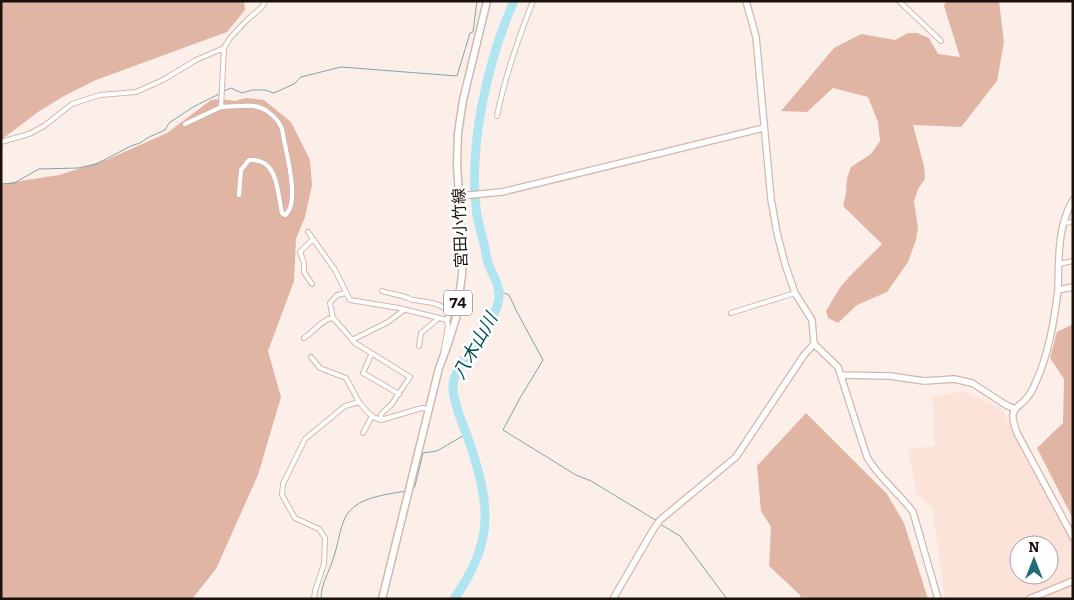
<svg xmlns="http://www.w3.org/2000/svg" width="1074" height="600" viewBox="0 0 1074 600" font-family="Bitter,'Noto Sans JP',serif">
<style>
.built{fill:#fce3da;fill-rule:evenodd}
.forest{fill:#e1b5a3}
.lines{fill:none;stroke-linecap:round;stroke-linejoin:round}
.stream{stroke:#83a4ac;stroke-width:1}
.river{stroke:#afe4f1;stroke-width:9}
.street-casing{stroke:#d5b6aa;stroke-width:6}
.secondary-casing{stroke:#d5b6aa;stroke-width:8}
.primary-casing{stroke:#d5b6aa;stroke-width:9}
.street{stroke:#fff;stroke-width:4}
.secondary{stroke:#fff;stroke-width:5.5}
.primary{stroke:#fff;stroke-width:6}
.labels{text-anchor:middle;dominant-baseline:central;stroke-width:5;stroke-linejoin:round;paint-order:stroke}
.shield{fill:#fff;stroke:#5f5855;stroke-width:1}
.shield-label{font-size:15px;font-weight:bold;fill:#1b100c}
.street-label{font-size:16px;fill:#1b100c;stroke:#fff}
.water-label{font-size:18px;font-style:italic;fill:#01515e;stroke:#fff}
</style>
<rect width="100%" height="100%" fill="#fcefea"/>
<path class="built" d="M 963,391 L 1002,409 L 1073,543 L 1073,599 L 945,599 L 932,508 L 916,494 L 908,449 L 935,446 L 932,397 ZM 1019,545 L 1049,545 L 1049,575 L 1019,575 Z"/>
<path class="forest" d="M 1,1 L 244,1 L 245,10 L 227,32 L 96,80 L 64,96 L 38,112 L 1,140 Z
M 946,1 L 999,1 L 1004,42 L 997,81 L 961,127 L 913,125 L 924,166 L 925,179 L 918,189 L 914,201 L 918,228 L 916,240 L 908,262 L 887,292 L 857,305 L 838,323 L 828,318 L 826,311 L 839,289 L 849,277 L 882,244 L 843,206 L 846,193 L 847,178 L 851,167 L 871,154 L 880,141 L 878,122 L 868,97 L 833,88 L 807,112 L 781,111 L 834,48 L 861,34 L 895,40 L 908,33 L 917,33 L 929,38 L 938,54 L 960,57 L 944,6 Z
M 246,98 L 264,100 L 291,122 L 310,160 L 312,185 L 305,217 L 296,239 L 294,281 L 268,351 L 281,397 L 258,475 L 216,569 L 192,599 L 1,599 L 1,184 L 59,175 L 106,160 L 167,133 L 211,100 L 221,99 L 235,101 Z
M 1073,324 L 1073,519 L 1037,448 L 1063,423 L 1064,379 L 1050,358 L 1057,332 Z
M 806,413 L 887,494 L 904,523 L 928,599 L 801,599 L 800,595 L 769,566 L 771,527 L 761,511 L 757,466 Z"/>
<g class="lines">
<path class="stream" d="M 224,91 L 231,88 L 242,93 L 252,90 L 265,90 L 274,93 L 294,84 L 301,77 L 341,67 L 457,76 L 470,33 L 473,32 L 477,1
M 1,184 L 14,183 L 39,169 L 78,168 L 96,164 L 131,146 L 140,143 L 149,137 L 165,130 L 169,123 L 193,107 L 221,93
M 499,291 L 509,295 L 517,312 L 543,360 L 520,398 L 503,430 L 576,475 L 591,481 L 657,521
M 412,490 L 415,486 L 423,453 L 437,451 L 466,434
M 660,524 L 680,536 L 686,544 L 727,599
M 321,599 C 321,583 329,573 333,559 C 338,546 339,531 345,518 C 355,497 385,495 406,491"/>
<path class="river" d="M 454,599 C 496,540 490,503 468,438 C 462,423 454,404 453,388 C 451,364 496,326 499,298 C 500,285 494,278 489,266 C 486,259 486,252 484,244 C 481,232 477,220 476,207 C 469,143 488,59 514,1"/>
<defs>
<path id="street" d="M 899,1 L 941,41
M 497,116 C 505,76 518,39 533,1
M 185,124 L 221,107
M 1,142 L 29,134 L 44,126 L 72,104 L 100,95 L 136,92 L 163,80 L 196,60 L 224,48
M 239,195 L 241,170 L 249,160 C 279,158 277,192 282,213 L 285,215 C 300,205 287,155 284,140 C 283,135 283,129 280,125 C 278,120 271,114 267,111 C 255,102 235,107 221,107 L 224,48 L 230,38 L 246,21 L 262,7 L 265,1
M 1063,223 L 1073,222
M 308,232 L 335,270 L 350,300 L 399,308 L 447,320 L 453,302 L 459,295
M 1059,264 L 1073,261
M 312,284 L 304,272 L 304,263 L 300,252 L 313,239
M 382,291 C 390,294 398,294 405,297 C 412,299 406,298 413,300 C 427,302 438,302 450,312
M 346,293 L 337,295 L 330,303 L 333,318 L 336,321 L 355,343 L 410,377 L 391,405 L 381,414 L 381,420
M 731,313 L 795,293
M 304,338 C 314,332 322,319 333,318
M 352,340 L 388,322 L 404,310
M 419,346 L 421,333 L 439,318
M 443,354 L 448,326 L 447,320
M 371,355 L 363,373 L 399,394
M 311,357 L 320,368 L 346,378 L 359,402
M 363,433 L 372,416
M 314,599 L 315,591 L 324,564 L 325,538 L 319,529 L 295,518 L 282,495 L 283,484 L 305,439 L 345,406 L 359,402 C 365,409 371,418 381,420 L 422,408 L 428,409"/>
<path id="secondary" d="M 746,1 L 756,37 L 771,199 L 777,233 L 785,264 L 795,293 L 812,320 L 814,344 L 838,367 L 867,457 C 879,478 899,493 913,512 L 938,599
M 459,196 L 502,192 L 764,128
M 1073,287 L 1058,290 C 1054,321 1049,354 1035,384 C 1033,389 1029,396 1025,400 C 1021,405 1014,407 1013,414 C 1012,420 1015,427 1017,433 L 1073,537
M 1058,290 C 1059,259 1057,227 1073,200
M 841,375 L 890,376 L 924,381 L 954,379 L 972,383 L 1006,405 L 1015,409
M 613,599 L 653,530 L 660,520 L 736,457 L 804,355 L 814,344
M 1029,599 L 1073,581"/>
<path id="primary" d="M 382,599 L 439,368 L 448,344 L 456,318 L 462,275 L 463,253 L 457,165 L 458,133 L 463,100 L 487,1"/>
</defs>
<use href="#street" class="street-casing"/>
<use href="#secondary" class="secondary-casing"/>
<use href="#primary" class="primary-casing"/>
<use href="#street" class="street"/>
<use href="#secondary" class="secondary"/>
<use href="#primary" class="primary"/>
</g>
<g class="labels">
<rect class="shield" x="444" y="290.5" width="28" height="25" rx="4"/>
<g class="shield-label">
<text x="458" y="303">74</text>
</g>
<g class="street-label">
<text transform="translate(460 228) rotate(-92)">宮田小竹線</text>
</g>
<g class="water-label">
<text transform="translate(475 346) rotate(-61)">八木山川</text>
</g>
</g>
<rect width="1074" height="600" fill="none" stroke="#1b100c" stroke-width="5"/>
<g transform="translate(1034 560)"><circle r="24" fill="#ffffff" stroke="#a49f9e"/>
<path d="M0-4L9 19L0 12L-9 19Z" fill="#256b79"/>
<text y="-8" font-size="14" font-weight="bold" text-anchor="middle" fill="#1b100c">N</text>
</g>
</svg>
